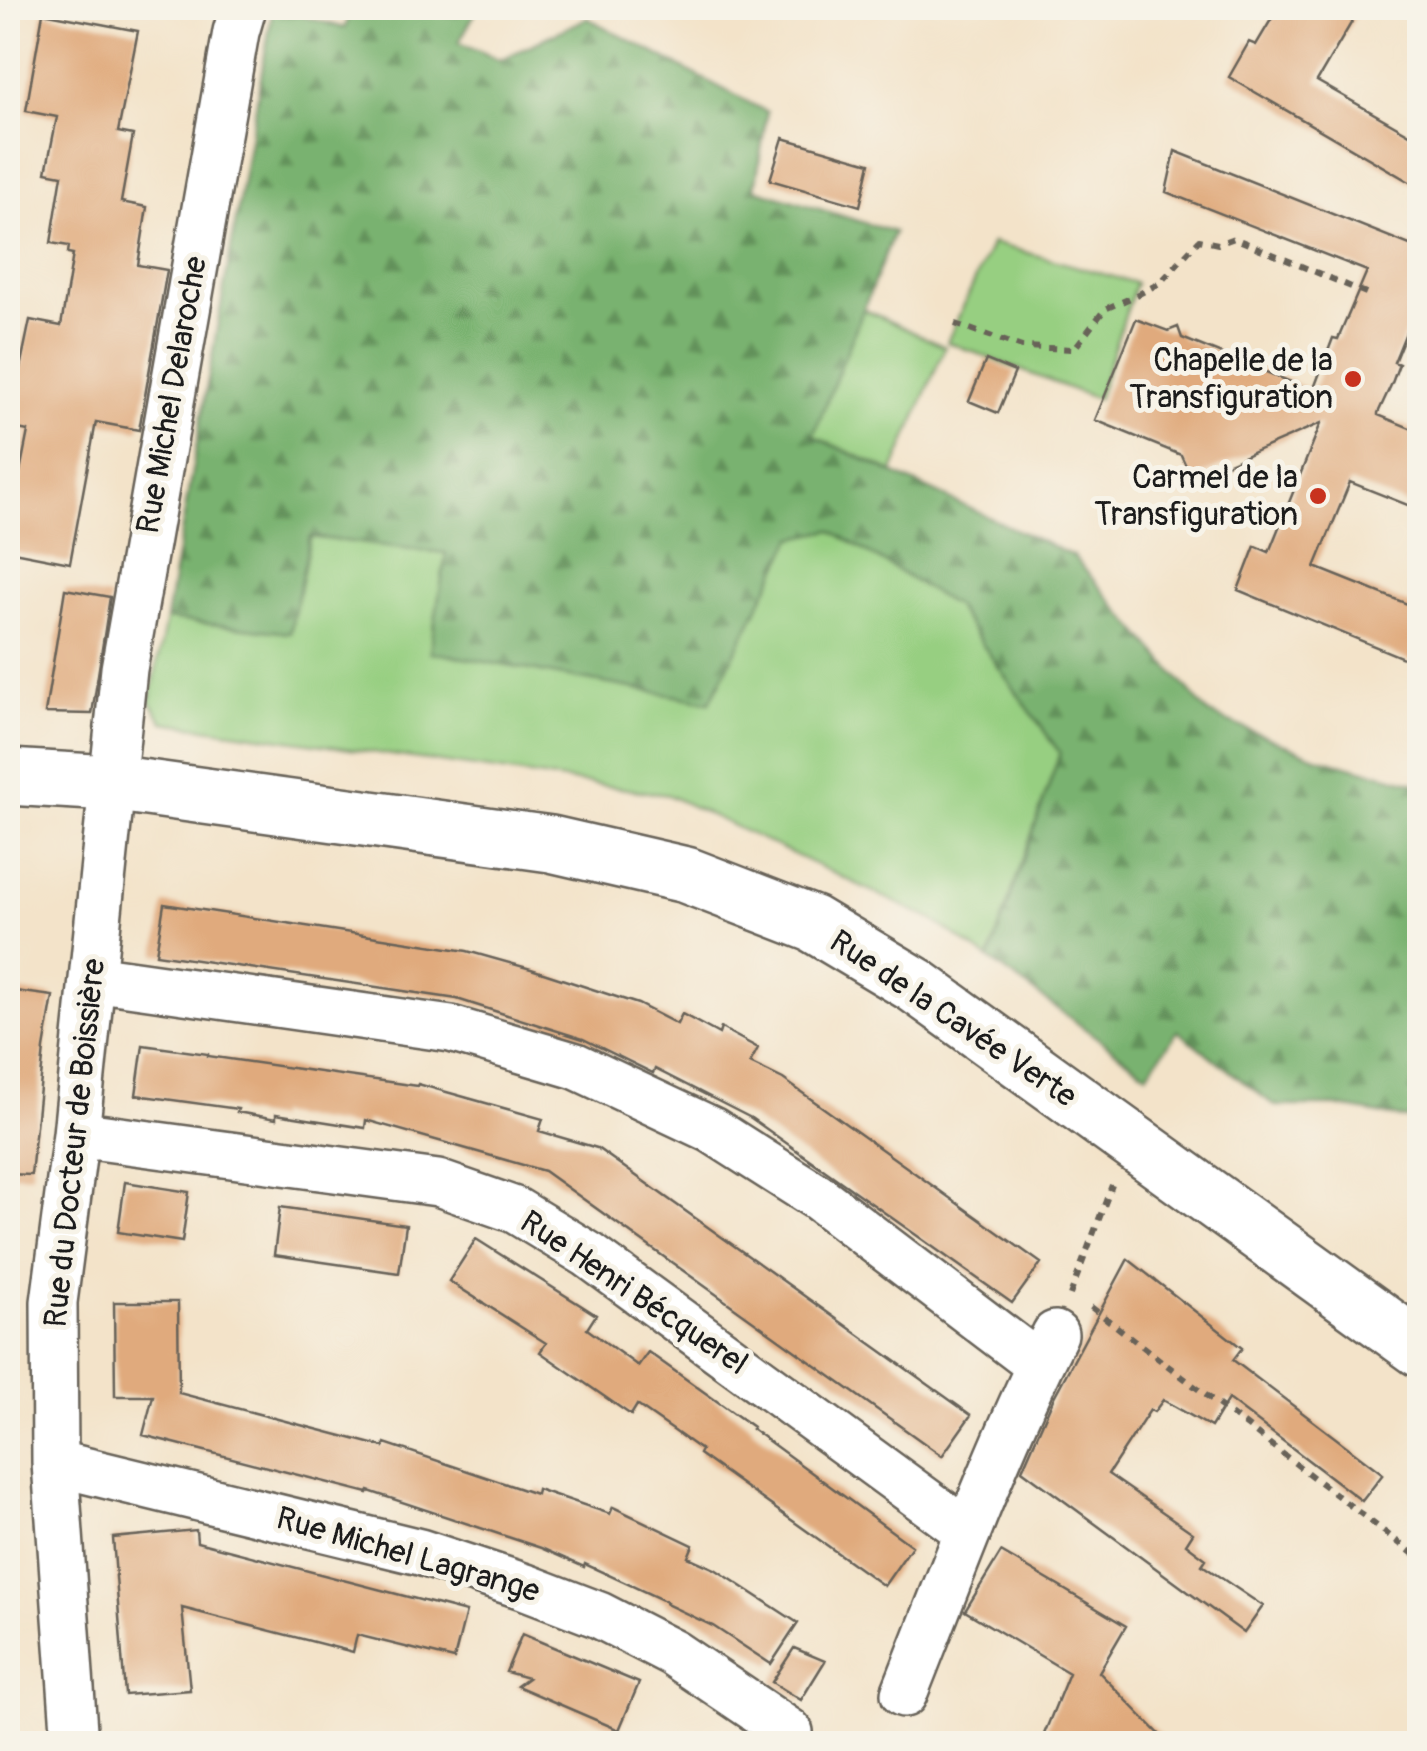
<svg xmlns="http://www.w3.org/2000/svg" width="1427" height="1751" viewBox="0 0 1427 1751" font-family="Pangolin,sans-serif">
<style>
.green{fill:#97cf81;stroke:#5a764e;stroke-width:2.5}
.forest{fill:url(#forest-firs);stroke:#4a6746;stroke-width:2.5}
.building{fill:#e0aa7d}
.lines{fill:none;stroke-linecap:round;stroke-linejoin:round}
.minor-casing{stroke:#676259;stroke-width:50}
.tertiary-casing{stroke:#676259;stroke-width:60}
.path{stroke:#676259;stroke-width:6;stroke-dasharray:8 8;stroke-linecap:butt}
.minor{stroke:#fff;stroke-width:45}
.tertiary{stroke:#fff;stroke-width:55}
.poi-dot{fill:#c8321e;stroke:#f7f3e8;stroke-width:4}
.labels{text-anchor:middle;dominant-baseline:central;stroke-width:10;stroke-linejoin:round;paint-order:stroke}
.poi-label{font-size:32px;fill:#1c1c1c;stroke:#f7f3e8;text-anchor:end}
.street-label{font-size:32px;fill:#1c1c1c;stroke:#f7f3e8}
</style>
<defs>
<pattern id="forest-firs" width="22" height="20" patternUnits="userSpaceOnUse" patternTransform="scale(2.5)"><rect width="22" height="20" fill="#79b26f"/><path d="M5 1l3.5 6h-7zM16 11l3.5 6h-7z" fill="#62905a"/></pattern>
</defs>
<rect width="100%" height="100%" fill="#f7f3e8"/>
<filter id="ink" filterUnits="userSpaceOnUse"><feTurbulence type="fractalNoise" baseFrequency=".01" numOctaves="2"/><feDisplacementMap in="SourceGraphic" scale="20" xChannelSelector="R" yChannelSelector="G"/><feConvolveMatrix kernelMatrix="1 2 1 2 8 2 1 2 1" color-interpolation-filters="sRGB"/></filter>
<filter id="wash" filterUnits="userSpaceOnUse"><feTurbulence type="fractalNoise" baseFrequency=".0048" numOctaves="4" result="noise"/><feDisplacementMap in="SourceGraphic" scale="40" xChannelSelector="R" yChannelSelector="G"/><feGaussianBlur stdDeviation="2.25" result="paint"/><feColorMatrix in="noise" values="0 0 0 0 0 0 0 0 0 0 0 0 0 0 0 0 0 1.4 0 .05"/><feComposite in="paint" operator="in"/></filter>
<g filter="url(#wash)">
<rect width="100%" height="100%" fill="#f3e3c9"/>
<path class="green" d="M 992,243 L 1136,283 L 1097,399 L 947,342 Z
M 863,309 L 945,347 L 893,472 L 813,436 Z
M 831,530 L 955,606 L 1060,753 L 989,959 L 933,920 L 668,795 L 163,722 L 150,701 L 166,619 L 290,633 L 310,537 L 447,553 L 430,651 L 709,702 L 793,538 Z"/>
<path class="forest" d="M 273,8 L 345,28 L 351,8 L 478,8 L 459,42 L 500,60 L 587,18 L 767,112 L 755,189 L 894,232 L 813,436 L 1073,556 L 1209,714 L 1316,757 L 1419,784 L 1419,1121 L 1335,1106 L 1275,1106 L 1178,1031 L 1147,1074 L 989,959 L 1060,753 L 955,606 L 831,530 L 793,538 L 710,702 L 430,652 L 446,553 L 310,537 L 290,633 L 166,619 Z"/>
<g id="blocks">
<path class="building" d="M 1278,8 L 1360,8 L 1317,81 L 1420,140 L 1420,188 L 1229,77 L 1249,42 L 1256,45 Z
M 43,13 L 138,31 L 118,132 L 133,135 L 121,202 L 147,207 L 138,265 L 167,270 L 139,430 L 96,422 L 70,563 L 8,551 L 8,496 L 15,497 L 28,431 L 8,427 L 8,366 L 20,368 L 30,320 L 61,326 L 73,254 L 68,253 L 69,246 L 51,243 L 62,175 L 46,172 L 57,117 L 26,111 Z
M 783,138 L 870,163 L 860,206 L 770,180 Z
M 1175,151 L 1420,249 L 1420,298 L 1394,362 L 1399,364 L 1392,383 L 1378,413 L 1378,415 L 1420,432 L 1420,510 L 1350,482 L 1315,567 L 1420,609 L 1420,665 L 1238,590 L 1255,546 L 1269,552 L 1321,423 L 1192,479 L 1181,455 L 1095,420 L 1136,319 L 1168,331 L 1178,327 L 1182,338 L 1313,391 L 1333,338 L 1338,339 L 1367,271 L 1166,192 Z
M 986,360 L 1015,372 L 998,413 L 969,401 Z
M 65,589 L 110,597 L 92,714 L 45,713 Z
M 164,904 L 467,951 L 531,969 L 638,1004 L 677,1024 L 682,1014 L 719,1034 L 721,1028 L 758,1048 L 750,1063 L 783,1079 L 1041,1263 L 1012,1303 L 751,1118 L 655,1069 L 653,1073 L 583,1039 L 457,999 L 156,954 Z
M 8,990 L 53,996 L 44,1049 L 31,1175 L 8,1174 Z
M 143,1045 L 208,1054 L 208,1056 L 417,1086 L 418,1084 L 543,1119 L 539,1131 L 597,1148 L 971,1415 L 942,1456 L 544,1171 L 366,1120 L 365,1128 L 276,1114 L 276,1119 L 237,1112 L 238,1109 L 136,1095 Z
M 125,1182 L 189,1192 L 182,1242 L 118,1232 Z
M 280,1207 L 406,1225 L 399,1273 L 274,1255 Z
M 476,1239 L 596,1315 L 587,1329 L 638,1366 L 648,1352 L 753,1427 L 752,1429 L 912,1546 L 884,1586 L 699,1454 L 701,1450 L 673,1430 L 637,1405 L 631,1415 L 540,1352 L 546,1343 L 449,1281 Z
M 1128,1259 L 1242,1348 L 1233,1360 L 1383,1474 L 1362,1501 L 1228,1399 L 1211,1427 L 1163,1400 L 1154,1412 L 1150,1410 L 1108,1474 L 1193,1533 L 1186,1544 L 1206,1559 L 1202,1565 L 1263,1606 L 1244,1633 L 1022,1470 L 1054,1397 Z
M 114,1302 L 178,1302 L 179,1393 L 384,1447 L 385,1443 L 536,1494 L 537,1489 L 610,1514 L 613,1507 L 693,1545 L 688,1557 L 715,1569 L 798,1623 L 771,1664 L 713,1626 L 666,1604 L 667,1602 L 585,1564 L 584,1567 L 541,1548 L 369,1491 L 368,1493 L 143,1435 L 153,1396 L 115,1396 Z
M 196,1530 L 197,1542 L 466,1612 L 454,1659 L 357,1635 L 353,1652 L 182,1608 L 190,1690 L 125,1695 L 113,1538 Z
M 1001,1552 L 1126,1626 L 1099,1672 L 1169,1744 L 1040,1744 L 1069,1673 L 965,1611 Z
M 522,1634 L 639,1683 L 619,1730 L 517,1686 L 528,1678 L 506,1672 Z
M 794,1648 L 825,1661 L 801,1700 L 772,1682 Z"/>
</g>
</g>
<g filter="url(#ink)">
<use href="#blocks" fill-opacity="0" stroke="#676259" stroke-width="2.5"/>
<g class="lines">
<defs>
<path id="minor" d="M 93,978 L 451,1029 L 576,1066 L 712,1130 L 819,1198 L 1039,1365
M 76,1134 L 438,1183 L 515,1210 L 589,1255 L 968,1532
M 55,1463 L 420,1552 L 526,1587 L 599,1615 L 673,1653 L 790,1732
M 904,1694 C 952,1573 997,1450 1055,1334
M 75,1744 L 55,1463 L 54,1302 L 76,1134 L 124,669 L 236,32 L 243,8"/>
<path id="tertiary" d="M 8,777 L 111,783 L 551,844 L 686,875 L 813,924 L 915,985 L 1420,1349"/>
</defs>
<use href="#minor" class="minor-casing"/>
<use href="#tertiary" class="tertiary-casing"/>
<path class="path" d="M 955,324 L 1022,347 L 1074,349 L 1105,309 L 1135,296 L 1160,283 L 1199,240 L 1218,244 L 1234,238 L 1373,296
M 1070,1295 L 1112,1185
M 1091,1307 L 1420,1559"/>
<use href="#minor" class="minor"/>
<use href="#tertiary" class="tertiary"/>
</g>
</g>
<g class="poi-dot">
<circle cx="1353" cy="379" r="10"/>
<circle cx="1318" cy="496" r="10"/>
</g>
<g class="labels">
<g class="poi-label">
<text x="1333" y="361">Chapelle de la<tspan x="1333" dy="37">Transfiguration</tspan></text>
<text x="1298" y="478">Carmel de la<tspan x="1298" dy="37">Transfiguration</tspan></text>
</g>
<g class="street-label">
<text transform="translate(172 395) rotate(-80)">Rue Michel Delaroche</text>
<text transform="translate(953 1019) rotate(34)">Rue de la Cavée Verte</text>
<text transform="translate(75 1143) rotate(-84)">Rue du Docteur de Boissière</text>
<text transform="translate(634 1293) rotate(34)">Rue Henri Bécquerel</text>
<text transform="translate(408 1555) rotate(16)">Rue Michel Lagrange</text>
</g>
</g>
<rect width="1427" height="1751" fill="none" stroke="#f7f3e8" stroke-width="40"/>
</svg>
